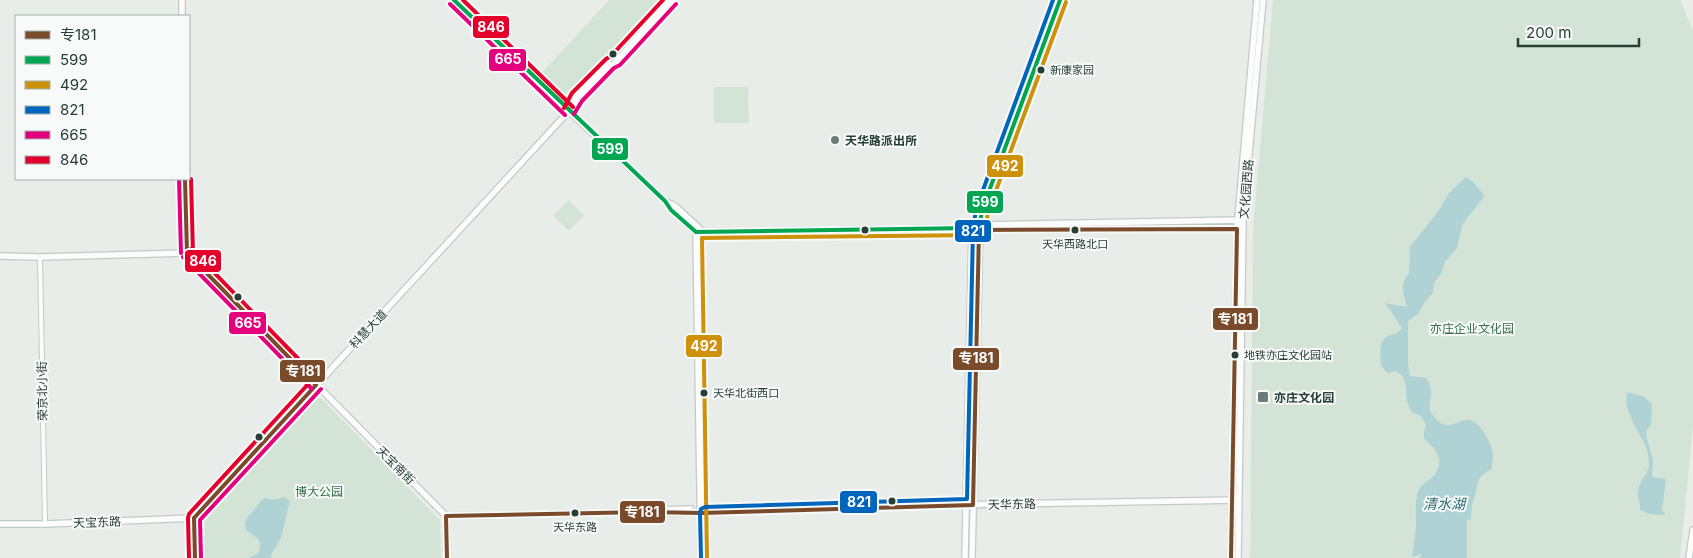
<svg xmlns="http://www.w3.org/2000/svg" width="1693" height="558" viewBox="0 0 1693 558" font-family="Inter,'Noto Sans SC',sans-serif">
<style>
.green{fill:#d3e4d7}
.water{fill:#afd2d4}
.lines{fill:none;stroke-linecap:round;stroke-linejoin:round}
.street-casing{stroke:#c5cac7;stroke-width:6}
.secondary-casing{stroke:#c4cac7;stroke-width:8}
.street{stroke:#fcfcfc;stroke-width:4}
.secondary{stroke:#fcfcfc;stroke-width:5.5}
.bus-1-casing{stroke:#f7faf8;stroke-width:8}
.bus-2-casing{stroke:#f7faf8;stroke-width:8}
.bus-3-casing{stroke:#f7faf8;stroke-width:8}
.bus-4-casing{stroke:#f7faf8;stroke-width:8}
.bus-5-casing{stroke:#f7faf8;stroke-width:8}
.bus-6-casing{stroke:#f7faf8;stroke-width:8}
.bus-1{stroke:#7a4b2a;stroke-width:4}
.bus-2{stroke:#00a651;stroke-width:4}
.bus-3{stroke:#cd910b;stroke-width:4}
.bus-4{stroke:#0065bd;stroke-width:4}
.bus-5{stroke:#e5007d;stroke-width:4}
.bus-6{stroke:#e4002b;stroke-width:4}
.bus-dot{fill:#273e37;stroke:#f7faf8;stroke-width:2}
.poi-dot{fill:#6b7b76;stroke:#f7faf8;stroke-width:2}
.labels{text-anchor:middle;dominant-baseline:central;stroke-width:4;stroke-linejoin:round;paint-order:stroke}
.bus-label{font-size:11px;fill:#273e37;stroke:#f7faf8;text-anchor:start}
.poi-label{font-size:12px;font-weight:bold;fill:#273e37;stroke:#f7faf8;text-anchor:start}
.street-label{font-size:12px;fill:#273e37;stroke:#f7faf8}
.park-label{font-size:12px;fill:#367049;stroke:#f7faf8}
.water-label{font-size:14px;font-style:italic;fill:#286b74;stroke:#f7faf8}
.line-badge{stroke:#f7faf8;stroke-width:2}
.badge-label{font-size:14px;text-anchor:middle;font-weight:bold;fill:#fff}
</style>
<rect width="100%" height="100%" fill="#e8edea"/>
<path class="green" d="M 609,0 L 662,0 L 569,98 L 565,99 L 540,75 Z
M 1273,0 L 1680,0 L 1693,30 L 1693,427 L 1680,558 L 1250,558 L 1253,229 Z
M 748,87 L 749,123 L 714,123 L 714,87 Z
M 568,200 L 584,215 L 569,231 L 553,216 Z
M 313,398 L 321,398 L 438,518 L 440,522 L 441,558 L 199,558 L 198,528 L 201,521 Z"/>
<path class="water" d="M 1466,177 L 1473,182 L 1485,196 L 1463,223 L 1457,248 L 1445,262 L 1441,274 L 1434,283 L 1433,293 L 1425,302 L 1418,314 L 1408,321 L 1408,364 L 1410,376 L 1426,378 C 1438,394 1423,405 1434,417 C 1450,435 1457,418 1469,420 C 1481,422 1491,442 1493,453 C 1493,458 1492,464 1492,469 C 1477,476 1479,481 1475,495 C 1472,504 1471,510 1471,520 L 1467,519 L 1467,558 L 1419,558 L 1422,554 L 1412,557 C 1413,547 1415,537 1416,526 C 1416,517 1415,505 1417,495 C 1419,484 1428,482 1434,475 C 1446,461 1436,448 1424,439 L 1424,432 L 1426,425 L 1421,416 L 1412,412 C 1410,409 1409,407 1408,404 C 1404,392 1410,377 1395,371 L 1388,373 L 1381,366 C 1381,357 1377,341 1388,336 C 1396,333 1396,335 1402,328 L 1385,303 L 1407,307 C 1403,294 1400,283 1409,273 L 1410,247 L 1440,209 L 1449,193 Z
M 1628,392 L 1644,397 L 1652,404 L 1651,425 L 1646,431 L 1647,439 L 1653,459 L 1652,477 L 1666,479 L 1662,511 L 1665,512 L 1664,515 L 1649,514 L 1640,510 C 1641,503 1637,498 1638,491 C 1639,482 1645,477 1648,470 C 1650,465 1648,455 1647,450 C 1642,434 1620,408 1628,392 Z
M 284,497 L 290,501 L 281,538 L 271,555 L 272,558 L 249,558 L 259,553 L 260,543 L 258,539 L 247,531 C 242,520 248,518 254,510 C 258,505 259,501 265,498 C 271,500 278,500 284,497 Z"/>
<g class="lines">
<defs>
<path id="street" d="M 40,257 L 45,524"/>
<path id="secondary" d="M 182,0 L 182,16
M 454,0 L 569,111 L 665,201 L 671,210 L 696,232 L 972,228 L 979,230 L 1242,228
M 571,107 L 577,97 L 609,64
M 185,179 L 187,253
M 667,202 L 675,206 L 699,228 L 701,232 L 707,558
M 978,225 L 1241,220
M 696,232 L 701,558
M 0,256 L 40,257 L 187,253 L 446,516 L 447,558
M 653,510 L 691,509
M 446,516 L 646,512 L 660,513 L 701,513 L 892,506 L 1239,500
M 0,524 L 45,524 L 194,518
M 195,558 L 194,518 L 569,111 L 581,101 L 671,0
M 965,558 L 972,228 L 980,200 L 1054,0
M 972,558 L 980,224 L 982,210 L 1060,0
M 1231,558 L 1237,229 L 1257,0
M 1238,558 L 1243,220 L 1263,0
M 1689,558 L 1693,530"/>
</defs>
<use href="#street" class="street-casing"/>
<use href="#secondary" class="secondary-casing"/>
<use href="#street" class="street"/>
<use href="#secondary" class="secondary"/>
<defs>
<path id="bus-1" d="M 185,179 L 187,253 L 316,385 L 194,518 L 195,558
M 447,558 L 446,516 L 646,512 L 701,513 L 973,505 L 979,230 L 1237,229 L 1231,558"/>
<path id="bus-2" d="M 454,0 L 665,201 L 671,210 L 696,232 L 972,228 L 979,230 L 982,210 L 1060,0"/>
<path id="bus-3" d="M 707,558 L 702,238 L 983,235 L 985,232 L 988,212 L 1066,2"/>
<path id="bus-4" d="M 701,558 L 700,513 L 701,509 L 705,507 L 967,499 L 973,230 L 976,209 L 1053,0"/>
<path id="bus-5" d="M 450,4 L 565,115
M 574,114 L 582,101 L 614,68 L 620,65 L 676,4
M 179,179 L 181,253
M 183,257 L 312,389
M 201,558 L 200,520 L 321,389"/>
<path id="bus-6" d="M 463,0 L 573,107
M 564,108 L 572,93 L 606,59 L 611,56 L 663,0
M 191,179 L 193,253
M 191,249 L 320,381
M 189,558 L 188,518 L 189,514 L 311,381"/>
</defs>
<use href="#bus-1" class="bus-1-casing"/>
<use href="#bus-2" class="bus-2-casing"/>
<use href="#bus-3" class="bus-3-casing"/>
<use href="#bus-4" class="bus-4-casing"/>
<use href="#bus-5" class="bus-5-casing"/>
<use href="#bus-6" class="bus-6-casing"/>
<use href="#bus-1" class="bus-1"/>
<use href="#bus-2" class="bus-2"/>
<use href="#bus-3" class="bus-3"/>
<use href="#bus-4" class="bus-4"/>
<use href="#bus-5" class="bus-5"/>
<use href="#bus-6" class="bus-6"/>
</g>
<g class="bus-dot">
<circle cx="613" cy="54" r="4.5"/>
<circle cx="1041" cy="70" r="4.5"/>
<circle cx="865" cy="230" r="4.5"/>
<circle cx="1075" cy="230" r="4.5"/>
<circle cx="238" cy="297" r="4.5"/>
<circle cx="1235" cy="355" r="4.5"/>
<circle cx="704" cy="393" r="4.5"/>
<circle cx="259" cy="437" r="4.5"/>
<circle cx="892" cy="501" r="4.5"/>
<circle cx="575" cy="513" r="4.5"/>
</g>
<g class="poi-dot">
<circle cx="835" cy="140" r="5"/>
<rect x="1257" y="391" width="12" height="12" rx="2.5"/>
</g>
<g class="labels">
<g class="bus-label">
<text x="1050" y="70">新康家园</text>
<text x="1075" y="244" text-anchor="middle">天华西路北口</text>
<text x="1244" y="355">地铁亦庄文化园站</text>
<text x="713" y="393">天华北街西口</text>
<text x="575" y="527" text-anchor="middle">天华东路</text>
</g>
<g class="poi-label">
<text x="845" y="140">天华路派出所</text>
<text x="1274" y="397">亦庄文化园</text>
</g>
<g class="street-label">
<text transform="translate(1246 189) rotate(-85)">文化园西路</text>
<text transform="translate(368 329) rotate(-47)">科慧大道</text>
<text transform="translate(42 391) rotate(-91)">荣京北小街</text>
<text transform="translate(396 465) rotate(45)">天宝南街</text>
<text transform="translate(1012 504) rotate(-1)">天华东路</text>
<text transform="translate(97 522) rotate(-2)">天宝东路</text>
</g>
<g class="park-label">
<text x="1472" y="328">亦庄企业文化园</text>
<text x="319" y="491">博大公园</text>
</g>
<g class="water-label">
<text x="1444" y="503">清水湖</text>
</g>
</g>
<g class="line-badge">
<rect x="472" y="15" width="38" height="24" rx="5" fill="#e4002b"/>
<rect x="488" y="48" width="39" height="24" rx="5" fill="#e5007d"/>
<rect x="591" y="137" width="38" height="24" rx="5" fill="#00a651"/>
<rect x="986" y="154" width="38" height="24" rx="5" fill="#cd910b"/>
<rect x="966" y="190" width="38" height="24" rx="5" fill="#00a651"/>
<rect x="954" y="219" width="38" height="24" rx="5" fill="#0065bd"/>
<rect x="184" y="249" width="38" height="24" rx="5" fill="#e4002b"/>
<rect x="1212" y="307" width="47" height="24" rx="5" fill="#7a4b2a"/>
<rect x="228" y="311" width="39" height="24" rx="5" fill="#e5007d"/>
<rect x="685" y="334" width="38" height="24" rx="5" fill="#cd910b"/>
<rect x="952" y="347" width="48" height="24" rx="5" fill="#7a4b2a"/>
<rect x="279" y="359" width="47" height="24" rx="5" fill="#7a4b2a"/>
<rect x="839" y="490" width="39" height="24" rx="5" fill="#0065bd"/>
<rect x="619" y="500" width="47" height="24" rx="5" fill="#7a4b2a"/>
</g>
<g class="badge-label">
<text x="491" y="32">846</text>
<text x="508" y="64">665</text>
<text x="610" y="154">599</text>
<text x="1005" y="171">492</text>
<text x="985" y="207">599</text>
<text x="973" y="236">821</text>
<text x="203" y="266">846</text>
<text x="1235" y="324">专181</text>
<text x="248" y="328">665</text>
<text x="704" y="351">492</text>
<text x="976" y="363">专181</text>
<text x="303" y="376">专181</text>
<text x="859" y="507">821</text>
<text x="642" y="517">专181</text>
</g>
<rect x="15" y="15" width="175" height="165" fill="#f7faf8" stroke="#a4afab"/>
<rect x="25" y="31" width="25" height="8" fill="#7a4b2a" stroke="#a4afab"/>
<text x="60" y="40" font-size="15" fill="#273e37">专181</text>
<rect x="25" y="56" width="25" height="8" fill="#00a651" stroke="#a4afab"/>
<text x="60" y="65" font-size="15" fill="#273e37">599</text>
<rect x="25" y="81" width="25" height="8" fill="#cd910b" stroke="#a4afab"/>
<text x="60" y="90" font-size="15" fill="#273e37">492</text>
<rect x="25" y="106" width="25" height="8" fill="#0065bd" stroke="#a4afab"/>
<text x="60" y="115" font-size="15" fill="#273e37">821</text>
<rect x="25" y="131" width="25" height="8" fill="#e5007d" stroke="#a4afab"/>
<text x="60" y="140" font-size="15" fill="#273e37">665</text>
<rect x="25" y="156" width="25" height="8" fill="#e4002b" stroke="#a4afab"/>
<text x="60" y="165" font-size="15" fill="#273e37">846</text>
<path d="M1518 38v8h121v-8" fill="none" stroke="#273e37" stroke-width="2.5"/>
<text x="1526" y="38" font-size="15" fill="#273e37" stroke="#f7faf8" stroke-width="4" paint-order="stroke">200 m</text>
</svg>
